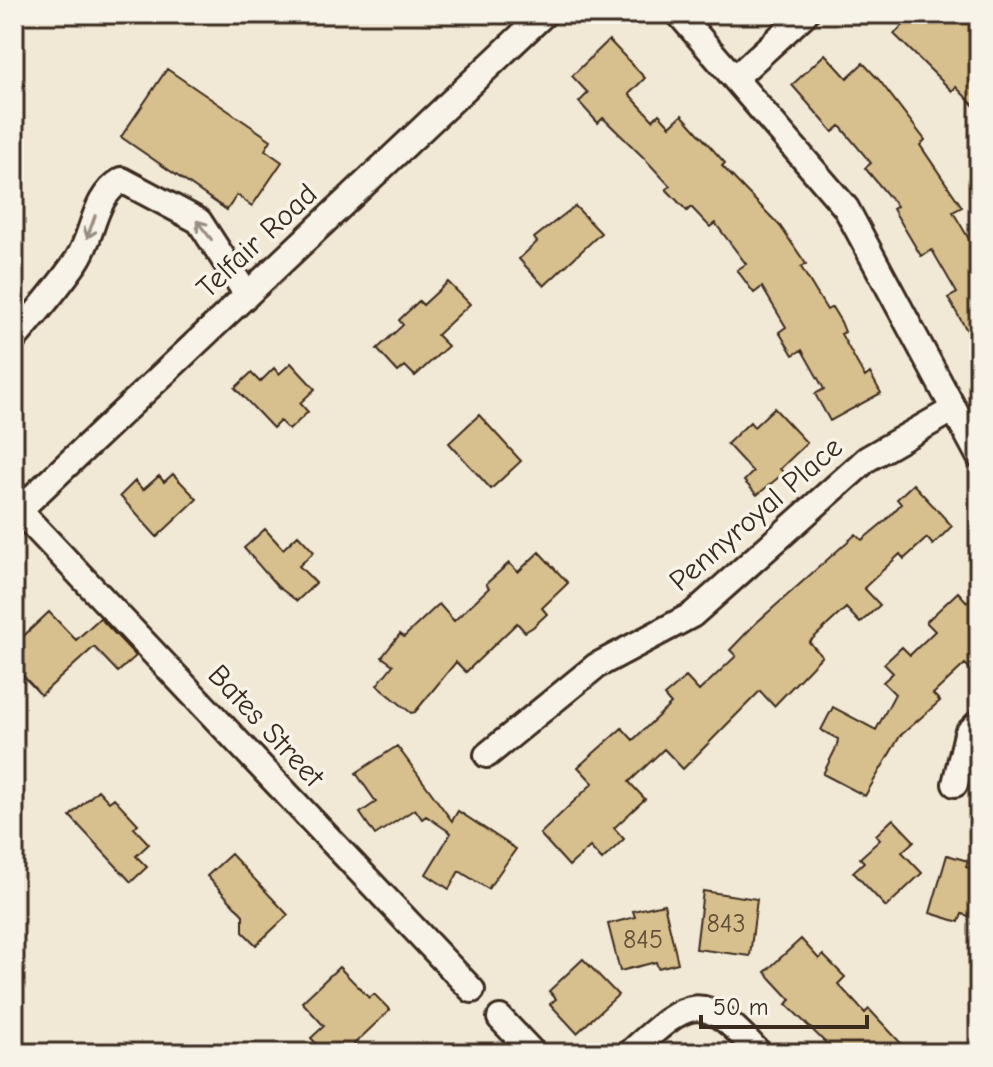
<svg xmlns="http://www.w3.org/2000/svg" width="993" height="1067" viewBox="0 0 993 1067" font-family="'Comic Neue',sans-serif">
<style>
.building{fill:#d7bf8e;stroke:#3b2a1e;stroke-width:2}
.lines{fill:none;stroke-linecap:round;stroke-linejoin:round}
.minor-casing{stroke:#3b2a1e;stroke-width:30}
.minor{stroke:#f7f3e8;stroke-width:24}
.oneway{stroke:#998e83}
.labels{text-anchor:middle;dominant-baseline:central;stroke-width:7;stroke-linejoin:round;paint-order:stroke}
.number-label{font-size:26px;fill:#624f3a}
.street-label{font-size:30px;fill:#3b2a1e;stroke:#f7f3e8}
</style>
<rect width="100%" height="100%" fill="#f1e9d6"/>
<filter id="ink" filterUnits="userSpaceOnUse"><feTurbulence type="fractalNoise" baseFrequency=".0125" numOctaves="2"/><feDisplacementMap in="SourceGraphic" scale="16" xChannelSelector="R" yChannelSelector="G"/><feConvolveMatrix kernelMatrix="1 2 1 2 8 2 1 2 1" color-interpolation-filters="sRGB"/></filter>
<g filter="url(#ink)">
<path class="building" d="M 915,14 L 970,14 L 979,24 L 979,111 L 956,87 L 952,91 L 894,34 Z
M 609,40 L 645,78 L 629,94 L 653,120 L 659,114 L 670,126 L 682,115 L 725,163 L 722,166 L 780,226 L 806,264 L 801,267 L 827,310 L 832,307 L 841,322 L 845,332 L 841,334 L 865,377 L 870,373 L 881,393 L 830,421 L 815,394 L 824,389 L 802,350 L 793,355 L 779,332 L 786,327 L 762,287 L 754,293 L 737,270 L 746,264 L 715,223 L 710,227 L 691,207 L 687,211 L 666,189 L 670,186 L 644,158 L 603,118 L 598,123 L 579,102 L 588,93 L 572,76 Z
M 825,54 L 847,78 L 863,63 L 879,80 L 925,140 L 920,145 L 962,207 L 953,212 L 979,256 L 979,351 L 948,298 L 957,293 L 932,250 L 921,256 L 893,209 L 897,206 L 865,168 L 871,163 L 840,126 L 833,132 L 792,85 Z
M 167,69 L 271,140 L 265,150 L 282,162 L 252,206 L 237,195 L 227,210 L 121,137 Z
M 575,206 L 601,233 L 544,286 L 519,259 L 537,242 L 534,238 Z
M 448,282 L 470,304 L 437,335 L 448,346 L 415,376 L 405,366 L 398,372 L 377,349 L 403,325 L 399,320 L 419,301 L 423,305 Z
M 291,363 L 315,389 L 300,403 L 308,412 L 289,430 L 280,421 L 273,428 L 235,388 L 251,373 L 260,382 L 274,368 L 279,374 Z
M 774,408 L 807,443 L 780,469 L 784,473 L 757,495 L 744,481 L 753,472 L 727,444 L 750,422 L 754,427 Z
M 479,415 L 521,461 L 491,489 L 449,443 Z
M 173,474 L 197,499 L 157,537 L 120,496 L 135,481 L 143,490 L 159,476 L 164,482 Z
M 913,484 L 952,526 L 933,545 L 927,538 L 904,559 L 900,554 L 864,588 L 880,605 L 860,623 L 846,608 L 809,642 L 822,656 L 774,706 L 760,691 L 683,769 L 664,749 L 629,782 L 645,799 L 614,828 L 624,839 L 602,860 L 590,847 L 569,866 L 540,834 L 593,783 L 578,767 L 622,728 L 633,740 L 671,704 L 664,696 L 686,677 L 699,691 L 736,656 L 730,650 L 755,624 L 856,534 L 862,540 L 886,520 L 901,504 L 897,499 Z
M 265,529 L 283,549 L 298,535 L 314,552 L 299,566 L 316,583 L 297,601 L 277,586 L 244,548 Z
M 539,552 L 568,583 L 542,608 L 547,614 L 533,627 L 525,632 L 517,623 L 466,672 L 456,662 L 415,712 L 411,713 L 377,685 L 393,665 L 382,657 L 400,634 L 404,637 L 439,604 L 454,621 L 489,588 L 486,584 L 509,563 L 518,572 Z
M 979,590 L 979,661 L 970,669 L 965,664 L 933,694 L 940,701 L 900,736 L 865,796 L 823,774 L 837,746 L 838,739 L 821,730 L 833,707 L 876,730 L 895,694 L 883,682 L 893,673 L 884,664 L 902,647 L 910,655 L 935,631 L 926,622 L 958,592 L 967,602 Z
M 49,612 L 76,640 L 100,618 L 136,656 L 118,672 L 94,647 L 41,695 L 14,666 L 14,645 Z
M 397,746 L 452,821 L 458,811 L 516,849 L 488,889 L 459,871 L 449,889 L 426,874 L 451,833 L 426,816 L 422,819 L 415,809 L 375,835 L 360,813 L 376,802 L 356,773 Z
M 98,790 L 109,802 L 114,798 L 138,824 L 134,828 L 149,844 L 136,856 L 147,867 L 131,882 L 70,816 Z
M 893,819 L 914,841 L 902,852 L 922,873 L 886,907 L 853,872 L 864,862 L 860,858 L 880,840 L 876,835 Z
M 231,854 L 288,915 L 256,945 L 243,932 L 243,915 L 207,876 Z
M 947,855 L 968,861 L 966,867 L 979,871 L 979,919 L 962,914 L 959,922 L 930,913 Z
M 703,891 L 757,899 L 750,956 L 696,949 Z
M 664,904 L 678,963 L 658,968 L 656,962 L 620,971 L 608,924 L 635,917 L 633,911 Z
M 801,939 L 819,959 L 823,955 L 845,977 L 838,984 L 865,1013 L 869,1009 L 910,1053 L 836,1053 L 786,1004 L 791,1000 L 765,972 Z
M 583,959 L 618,995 L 577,1033 L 550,1004 L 556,999 L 549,991 Z
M 339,967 L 369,998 L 374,994 L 390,1010 L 354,1044 L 362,1053 L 325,1053 L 311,1038 L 324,1026 L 302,1002 Z"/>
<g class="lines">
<defs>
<path id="minor" d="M 679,14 L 846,208 L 979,456
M 735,78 L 805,14
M 14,339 C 36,313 58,288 77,260 C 95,233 92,198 122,180 L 199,221 L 247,295
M 14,505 L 472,990
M 14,515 L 544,14
M 487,755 L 596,666 L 692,615 L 867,459 L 954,409
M 955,784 L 967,734 L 979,722
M 500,1018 L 533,1053
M 630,1053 C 690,998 701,989 759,1053"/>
</defs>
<use href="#minor" class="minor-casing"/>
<use href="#minor" class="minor"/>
</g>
<defs><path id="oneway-shaft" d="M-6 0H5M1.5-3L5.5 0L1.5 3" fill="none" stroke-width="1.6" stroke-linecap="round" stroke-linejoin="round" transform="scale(2)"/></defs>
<g class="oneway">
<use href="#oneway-shaft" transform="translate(91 227) rotate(110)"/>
<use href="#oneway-shaft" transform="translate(204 230) rotate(-128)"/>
</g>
</g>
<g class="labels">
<g class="number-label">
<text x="726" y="924">843</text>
<text x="643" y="940">845</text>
</g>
<g class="street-label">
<text transform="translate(257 241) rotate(-43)">Telfair Road</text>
<text transform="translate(756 514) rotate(-41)">Pennyroyal Place</text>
<text transform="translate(266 726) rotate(47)">Bates Street</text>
</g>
</g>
<rect width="993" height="1067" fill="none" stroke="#f7f3e8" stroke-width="48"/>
<rect x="24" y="24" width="945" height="1019" fill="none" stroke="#3b2a1e" stroke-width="3" filter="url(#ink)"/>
<path d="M701 1015v12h166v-12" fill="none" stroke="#3b2a1e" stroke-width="4"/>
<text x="713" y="1015" font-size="24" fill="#3b2a1e" stroke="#f7f3e8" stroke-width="6" paint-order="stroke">50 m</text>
</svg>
